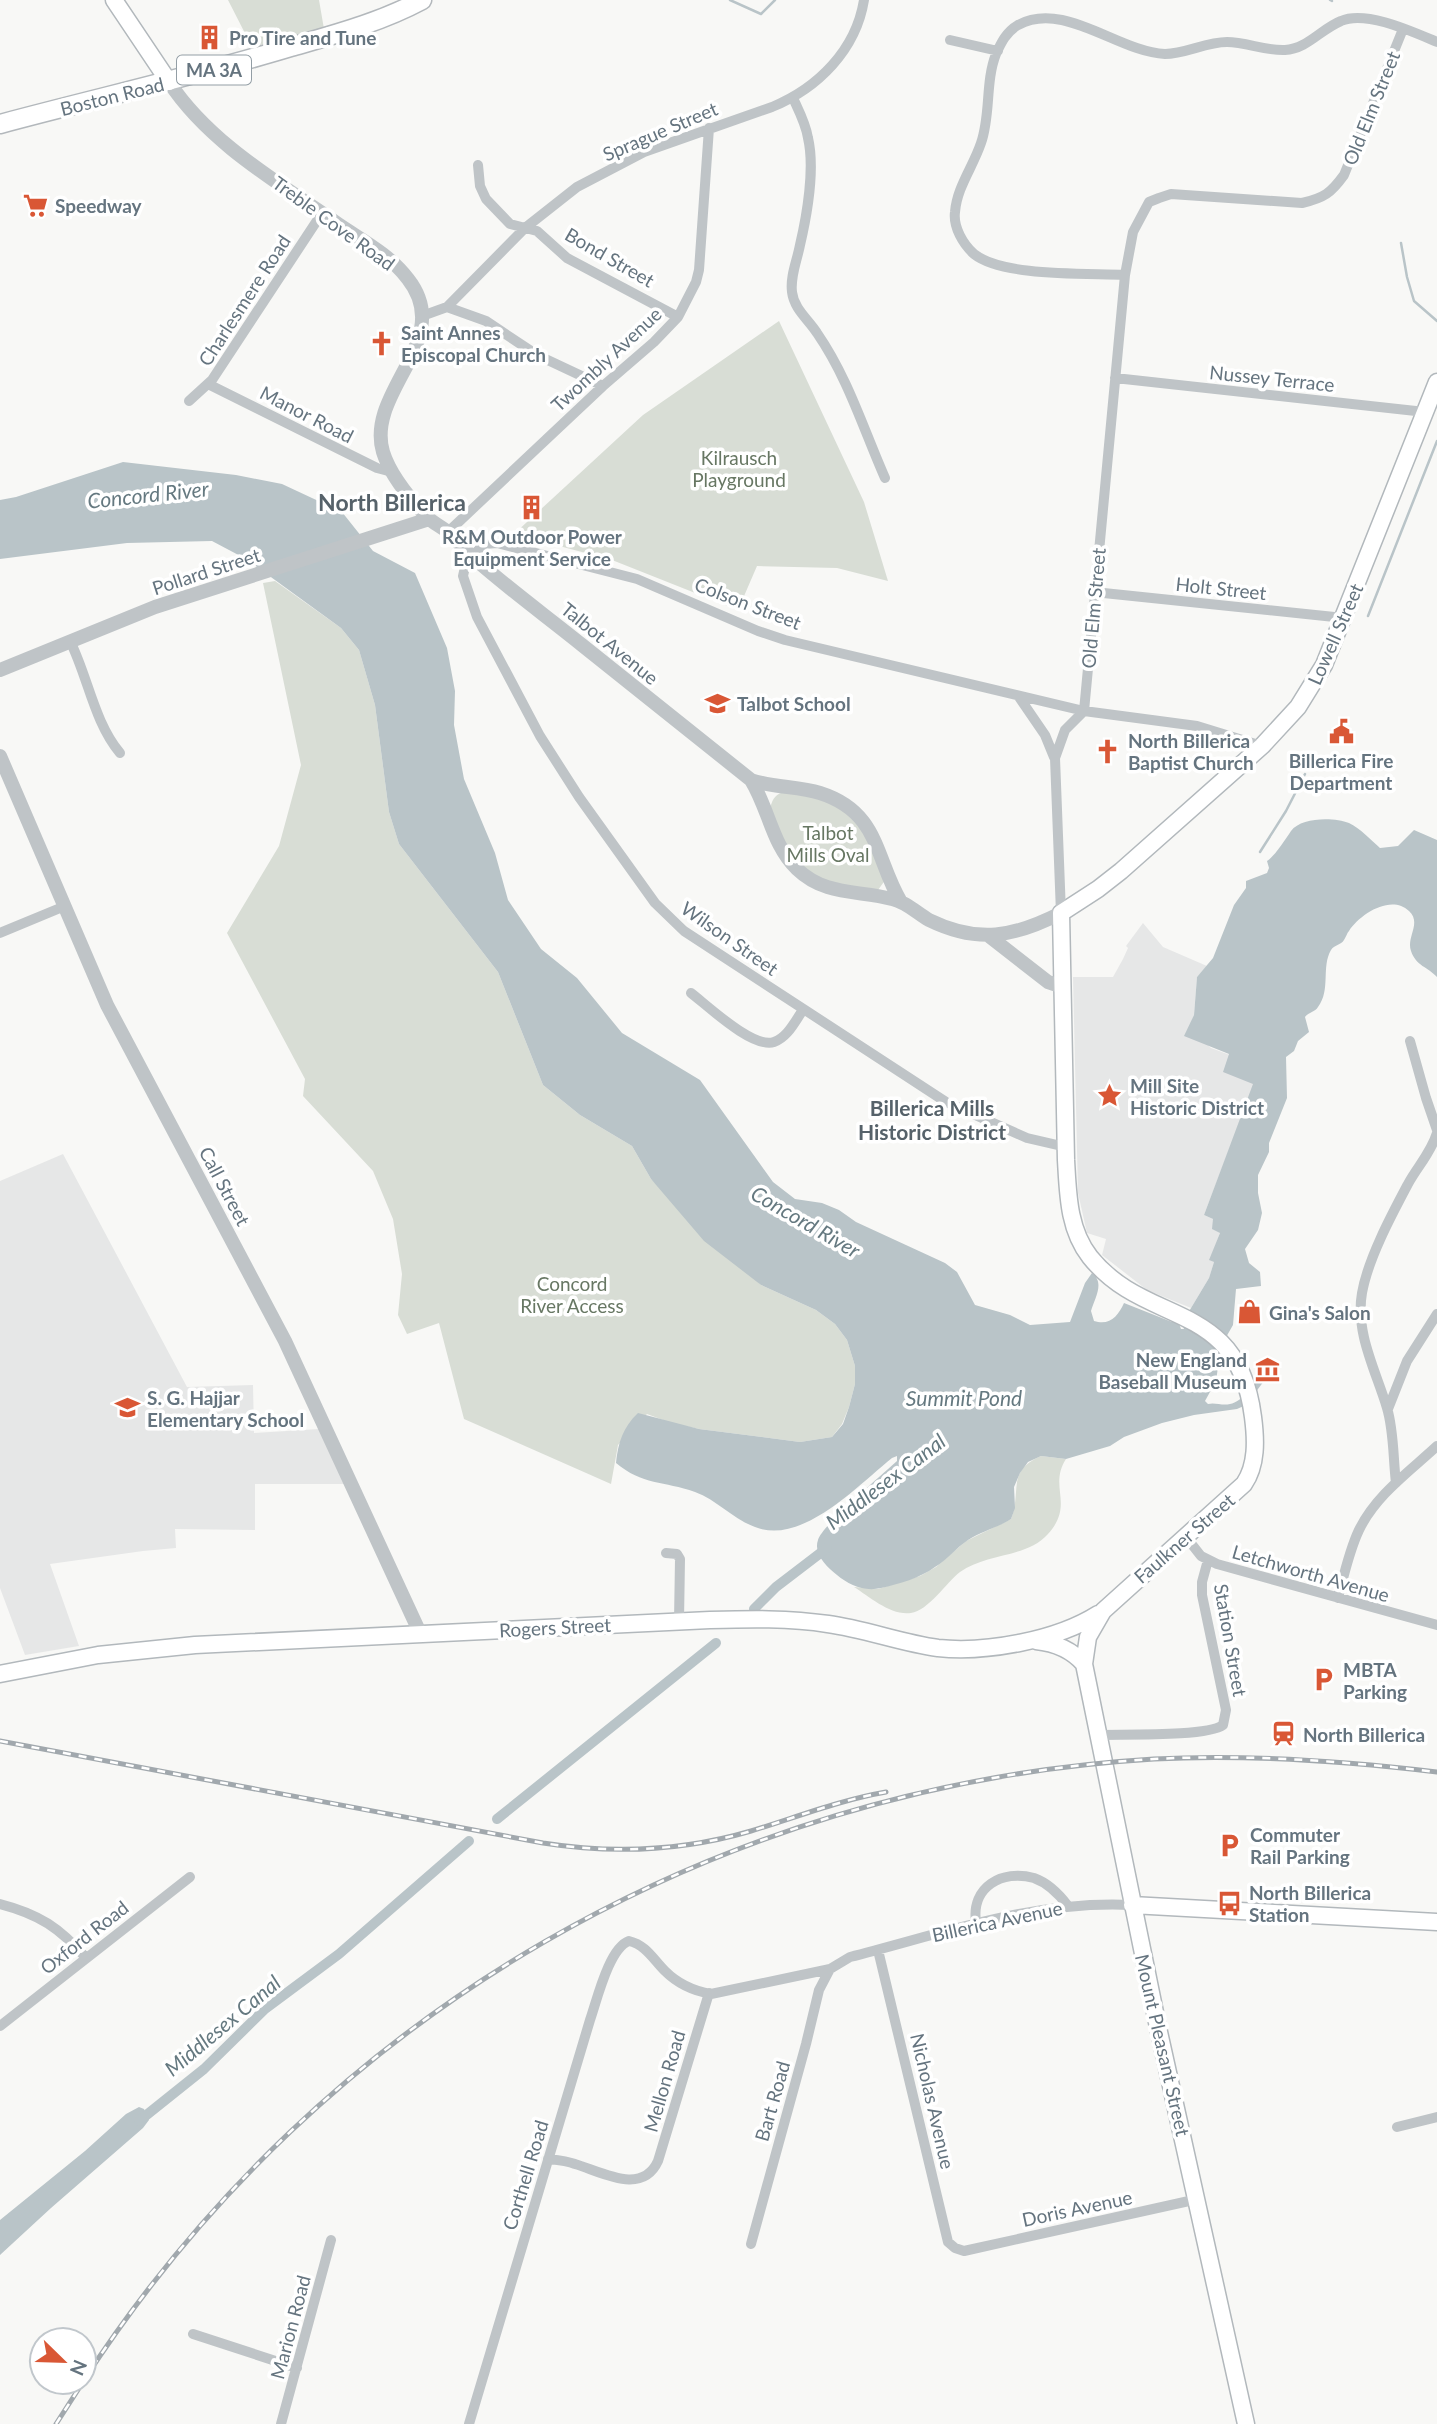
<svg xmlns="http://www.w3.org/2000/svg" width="1437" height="2424" viewBox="0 0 1437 2424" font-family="Lato,sans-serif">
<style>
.built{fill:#e6e7e7}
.green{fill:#d8ddd5}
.water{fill:#b9c4c8}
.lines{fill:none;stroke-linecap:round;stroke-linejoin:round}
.stream{stroke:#b9c4c8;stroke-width:2.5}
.canal{stroke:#b9c4c8;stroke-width:10}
.secondary-casing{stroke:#b2b8bc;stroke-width:19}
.primary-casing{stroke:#b3b8bc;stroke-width:21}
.minor{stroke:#bfc4c7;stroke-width:10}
.tertiary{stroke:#bfc4c7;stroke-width:14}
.secondary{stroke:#fff;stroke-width:16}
.primary{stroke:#fff;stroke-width:18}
.rail-casing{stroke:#a1a8ad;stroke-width:5}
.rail{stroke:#fff;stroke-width:2.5;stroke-dasharray:8;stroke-linecap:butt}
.labels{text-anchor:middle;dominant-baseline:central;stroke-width:7;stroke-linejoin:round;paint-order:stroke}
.shield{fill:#fff;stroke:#939ea5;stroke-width:2}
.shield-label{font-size:18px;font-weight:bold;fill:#65747f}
.poi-label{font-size:19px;font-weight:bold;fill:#65747f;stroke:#fff;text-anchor:start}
.street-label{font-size:19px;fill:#65747f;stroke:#fff}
.park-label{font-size:19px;fill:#677763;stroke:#fff}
.water-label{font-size:21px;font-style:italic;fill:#657980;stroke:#fff}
.neighbourhood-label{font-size:21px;font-weight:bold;fill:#56626a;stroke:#fff}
.quarter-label{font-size:23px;font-weight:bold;fill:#56626a;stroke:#fff}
</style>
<rect width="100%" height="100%" fill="#f8f8f6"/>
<path class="built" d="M 1143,923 L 1163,947 L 1207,966 L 1197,977 L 1194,1015 L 1189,1028 L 1211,1048 L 1230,1055 L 1254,1084 L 1204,1215 L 1213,1219 L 1220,1233 L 1210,1260 L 1214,1262 L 1209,1278 L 1191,1308 L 1147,1290 L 1102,1255 L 1106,1239 L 1087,1233 L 1078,1193 L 1073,977 L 1113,977 L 1123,959 L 1128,948 L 1126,946 Z
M 63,1154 L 187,1387 L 253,1385 L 254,1433 L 319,1429 L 345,1484 L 255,1484 L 255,1530 L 175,1529 L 176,1548 L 143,1551 L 50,1564 L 79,1646 L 25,1655 L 0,1588 L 0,1181 Z"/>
<path class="green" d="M 228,0 L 319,0 L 324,29 L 252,47 Z
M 779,321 L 864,502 L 888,581 L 837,568 L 757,566 L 738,610 L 612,560 L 514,534 L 643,415 Z
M 275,581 L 341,628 L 359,650 L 375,705 L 389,812 L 399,844 L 498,972 L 543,1085 L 580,1115 L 632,1146 L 651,1179 L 761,1285 L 816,1310 L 835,1324 L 847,1340 L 855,1366 L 855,1384 L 849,1407 L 842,1424 L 832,1437 L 800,1442 L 699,1429 L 671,1423 L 647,1414 L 618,1445 L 611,1484 L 464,1419 L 439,1323 L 407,1334 L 398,1315 L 402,1274 L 393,1219 L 373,1171 L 303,1096 L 305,1079 L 227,933 L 279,846 L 301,765 L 263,583 Z
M 806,790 L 860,819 L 886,879 L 878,890 L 869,895 L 800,872 L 770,812 C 772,788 787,792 806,790 Z
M 1041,1456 L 1066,1459 C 1048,1487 1075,1504 1048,1534 C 1027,1558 986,1553 960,1572 C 947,1582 928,1611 911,1613 C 891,1616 870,1597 854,1587 L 878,1589 L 920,1576 L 936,1567 L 966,1541 L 1011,1519 C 1022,1491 1006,1471 1041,1456 Z"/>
<path class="water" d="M 123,462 L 236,475 L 282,484 L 342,512 L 373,551 L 415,573 L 447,648 L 455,691 L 454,725 L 464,779 L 495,853 L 508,900 L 541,949 L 577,978 L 622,1033 L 700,1080 L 773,1182 L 795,1199 L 822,1203 L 839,1210 L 856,1222 L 945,1263 L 957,1272 L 975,1305 L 1010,1315 L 1030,1325 L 1070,1322 L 1085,1283 L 1092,1273 C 1105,1283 1095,1297 1091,1311 L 1094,1321 C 1110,1326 1118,1316 1124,1303 L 1172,1322 L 1178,1321 L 1181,1329 L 1184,1329 L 1182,1323 L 1209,1278 L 1214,1262 L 1209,1260 L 1220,1233 L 1212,1229 L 1213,1219 L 1204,1215 L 1253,1084 L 1223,1072 L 1229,1054 L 1184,1036 L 1194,1015 L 1197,977 L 1213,958 L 1234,905 L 1246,888 L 1246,881 L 1267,873 L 1269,868 L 1267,861 C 1274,857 1285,840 1291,831 C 1301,817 1334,817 1349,823 C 1360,828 1371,840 1380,848 L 1398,846 L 1414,830 L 1437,840 L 1437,977 C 1428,967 1416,966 1411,951 C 1406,937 1422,923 1409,911 C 1391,894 1360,914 1349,931 C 1347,933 1346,937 1344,940 C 1341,945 1334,945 1331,950 C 1321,967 1331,990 1318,1007 C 1315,1012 1309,1012 1305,1017 L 1309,1032 L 1298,1041 L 1294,1051 L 1286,1057 L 1287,1098 L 1269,1143 L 1269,1152 L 1258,1175 L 1258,1193 L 1262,1213 L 1258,1230 L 1245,1249 L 1249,1263 L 1260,1272 L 1261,1286 L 1236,1289 L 1233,1325 L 1221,1346 L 1216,1381 L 1205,1401 L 1208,1404 C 1215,1402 1222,1406 1230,1404 C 1242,1402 1257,1383 1257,1372 L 1261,1370 L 1264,1381 L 1246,1405 L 1237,1409 L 1194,1415 L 1162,1423 L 1124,1437 L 1110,1446 L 1066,1459 L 1041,1456 L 1028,1462 L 1020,1473 L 1014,1487 L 1015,1508 L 1011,1519 C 997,1528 982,1531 968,1540 C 956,1548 947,1560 935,1567 C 920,1578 899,1584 881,1588 C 864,1592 849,1585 837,1575 C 827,1567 813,1554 818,1540 C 822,1525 882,1475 897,1461 L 897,1456 L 892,1458 C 858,1485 802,1546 755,1527 C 733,1519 717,1500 695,1492 C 664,1481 642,1485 616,1463 C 618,1443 623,1427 638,1413 L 699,1429 L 800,1442 L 832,1437 L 843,1424 L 849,1407 L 855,1384 L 855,1366 L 847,1340 L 835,1324 L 816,1310 L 761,1285 L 704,1241 L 651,1179 L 632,1146 L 580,1115 L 543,1085 L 498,972 L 399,844 L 389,812 L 375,705 L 359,650 L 341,628 L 246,559 L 212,541 L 127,543 L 0,559 L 0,500 L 16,497 Z
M 139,2107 L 144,2109 L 149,2120 L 143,2128 L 51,2208 L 0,2255 L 0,2220 L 85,2151 L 126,2114 Z"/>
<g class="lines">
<path class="stream" d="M 730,0 L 761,14 L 775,0
M 1330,0 L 1332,1
M 1401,243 L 1407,277 L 1414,301 L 1437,321
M 1368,616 L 1437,441
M 1260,852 L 1286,811 L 1305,774"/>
<path class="canal" d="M 754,1609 L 776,1587 L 827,1548
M 497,1819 L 716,1643
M 139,2121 L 204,2069 L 265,2009 L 339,1954 L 469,1841"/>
<defs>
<path id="secondary" d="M 114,0 L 169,82
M 1036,1641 C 1055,1643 1072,1650 1084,1664
M 0,1674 L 98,1655 L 195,1645 L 710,1620 C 749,1619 789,1618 828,1624 C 865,1629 901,1643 938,1648 C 987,1653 1057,1640 1098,1614
M 1132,1905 L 1437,1922
M 1246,2424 L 1159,2032 L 1084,1664 L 1088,1637 L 1103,1611 L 1244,1484 C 1257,1465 1256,1440 1253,1417 C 1238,1298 1147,1328 1090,1257 C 1068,1229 1068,1193 1066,1160 L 1061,913 L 1098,889 L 1121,871 L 1262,746 L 1298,707 L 1324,665 L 1437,382"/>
<path id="primary" d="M 0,124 C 97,98 195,76 291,47 C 336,34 381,22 422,0"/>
</defs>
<use href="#secondary" class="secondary-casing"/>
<use href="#primary" class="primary-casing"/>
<path class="minor" d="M 950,40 L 998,51
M 793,98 C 799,111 806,124 808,138 C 815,168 807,215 800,245 C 797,261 790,276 792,292 C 794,309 808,319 817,333 C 848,378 863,428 885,478
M 478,165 L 480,186 L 486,199 L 510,224 L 537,231 L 567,258 L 678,317
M 1125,275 C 1087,273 1003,277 974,254 C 963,244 953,227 955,212 C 957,187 973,167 981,143 C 991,115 985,82 996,54 C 1001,43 1006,32 1018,25 C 1064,0 1118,52 1165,54 C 1185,54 1206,42 1227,42 C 1246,42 1266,51 1285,50 C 1307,49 1321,29 1341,21 C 1366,10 1413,32 1437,42
M 447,307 L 486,321 L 537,355 L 603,386
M 422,316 L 447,307 L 525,228 L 577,187 L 644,152 L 772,107 C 818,88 856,50 864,0
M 1115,378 L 1425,412
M 208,384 L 377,468 L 392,472
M 189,401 L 212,380 L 322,213
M 448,532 L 603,386 L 654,342 L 678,317 L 696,282 L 699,270 L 709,128
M 1094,592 L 1344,618
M 70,641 C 88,677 94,722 120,753
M 1019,697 L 1045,735 L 1054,757
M 1061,913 L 1055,758 L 1065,730 L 1084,711 L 1125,275 L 1133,232 L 1149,202 L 1159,198 L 1171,194 L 1302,203 C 1324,198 1331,193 1344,175 L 1403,29
M 0,933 L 65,906
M 691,993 C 708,1006 753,1049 774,1042 C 788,1037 795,1021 803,1010
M 1410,1041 L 1426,1098 L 1437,1130
M 1066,1147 L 1027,1138 L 946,1102 L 684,931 L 655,903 L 579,797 L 540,736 L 477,617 L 463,576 L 465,567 L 472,557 L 484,544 L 497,543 L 637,579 L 758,631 L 785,640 L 1084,711 L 1197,726 L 1262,746
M 1388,1409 L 1407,1361 L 1437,1314
M 1396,1483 C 1393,1458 1394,1431 1387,1408 C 1376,1371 1355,1333 1362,1293 C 1368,1259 1391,1216 1408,1184 C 1417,1167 1431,1153 1437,1133
M 1186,1537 L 1201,1556 L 1217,1564 L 1437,1625
M 666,1553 L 677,1554 L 680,1559 L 679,1621
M 1338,1598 C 1344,1575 1349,1551 1359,1530 C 1376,1495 1409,1472 1437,1446
M 1098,1735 C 1122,1734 1207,1737 1223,1725 L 1226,1710 L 1202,1595 L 1202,1582 L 1208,1560
M 0,1904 C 39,1914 60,1928 86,1958
M 976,1922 C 971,1887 1002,1869 1034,1878 C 1048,1883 1059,1894 1068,1906
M 878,1950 L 948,2242 L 955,2248 L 964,2251 L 1198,2199
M 0,2026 L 190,1877
M 1397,2127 L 1437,2117
M 548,2159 C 557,2160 567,2161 575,2164 C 602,2172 642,2196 658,2161 L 709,1993
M 751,2244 L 806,2044 L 819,1990 L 830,1969
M 193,2334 L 297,2368
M 281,2424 L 331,2240
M 469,2424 L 590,2020 C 597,2000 609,1948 629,1941 C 646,1945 653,1959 665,1971 C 677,1983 694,1991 711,1994 L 830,1969 L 850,1957 C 944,1933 1034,1900 1132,1905"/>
<path class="tertiary" d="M 169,82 C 209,143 279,183 338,224 C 363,241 389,254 408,279 C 456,340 365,391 383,452 C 390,475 411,500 427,517 C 433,523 442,527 449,533 C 458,541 465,551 475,559 C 509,589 546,616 582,645 C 638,690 695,735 751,780 C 774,788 798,786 820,793 C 880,812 875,859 901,902
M 0,670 L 155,607 L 429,519
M 0,756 L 107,1005 L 285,1341 L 420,1633
M 751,780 C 769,809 772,845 797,869 C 825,896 858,890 892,899 C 906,902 917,913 929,920 C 978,944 1014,937 1061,913
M 989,936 L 1048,982 L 1063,987"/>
<use href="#secondary" class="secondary"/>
<use href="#primary" class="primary"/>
<defs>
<path id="rail" d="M 0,1741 L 543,1843 C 613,1854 683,1851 751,1831 C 797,1817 840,1800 886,1792
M 84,2380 C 322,2013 718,1785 1154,1759 C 1249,1754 1343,1761 1437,1772
M 56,2424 L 83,2382"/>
</defs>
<use href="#rail" class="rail-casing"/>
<use href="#rail" class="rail"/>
</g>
<defs>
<symbol id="building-bare" viewBox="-9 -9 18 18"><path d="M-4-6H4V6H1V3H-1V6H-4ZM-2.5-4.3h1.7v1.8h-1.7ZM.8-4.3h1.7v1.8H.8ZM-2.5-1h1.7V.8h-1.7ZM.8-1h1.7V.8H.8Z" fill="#d95735" stroke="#fff" stroke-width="2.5" paint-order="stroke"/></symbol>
<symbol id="supermarket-bare" viewBox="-9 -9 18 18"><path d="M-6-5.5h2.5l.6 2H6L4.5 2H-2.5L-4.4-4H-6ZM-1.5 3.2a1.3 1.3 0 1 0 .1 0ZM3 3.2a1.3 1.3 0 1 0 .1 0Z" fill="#d95735" stroke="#fff" stroke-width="2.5" paint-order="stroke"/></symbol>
<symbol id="church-bare" viewBox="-9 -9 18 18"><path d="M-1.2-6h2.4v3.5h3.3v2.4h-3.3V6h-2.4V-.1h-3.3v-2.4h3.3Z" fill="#d95735" stroke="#fff" stroke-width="2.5" paint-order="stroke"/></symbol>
<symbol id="school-bare" viewBox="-9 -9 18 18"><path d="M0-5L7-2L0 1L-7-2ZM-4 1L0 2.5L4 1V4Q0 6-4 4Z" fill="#d95735" stroke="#fff" stroke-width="2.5" paint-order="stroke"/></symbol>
<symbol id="civic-bare" viewBox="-9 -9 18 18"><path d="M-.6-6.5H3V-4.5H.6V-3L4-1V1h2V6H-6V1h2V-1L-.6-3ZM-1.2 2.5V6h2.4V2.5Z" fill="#d95735" stroke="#fff" stroke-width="2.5" paint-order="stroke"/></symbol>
<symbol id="sight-bare" viewBox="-9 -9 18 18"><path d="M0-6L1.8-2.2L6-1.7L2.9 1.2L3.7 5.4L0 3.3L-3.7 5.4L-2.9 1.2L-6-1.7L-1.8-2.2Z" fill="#d95735" stroke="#fff" stroke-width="2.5" paint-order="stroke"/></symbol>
<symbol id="shop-bare" viewBox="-9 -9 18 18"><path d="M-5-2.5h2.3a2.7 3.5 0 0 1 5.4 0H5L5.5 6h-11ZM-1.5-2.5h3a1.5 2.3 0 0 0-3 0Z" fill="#d95735" stroke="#fff" stroke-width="2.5" paint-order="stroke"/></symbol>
<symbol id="museum-bare" viewBox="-9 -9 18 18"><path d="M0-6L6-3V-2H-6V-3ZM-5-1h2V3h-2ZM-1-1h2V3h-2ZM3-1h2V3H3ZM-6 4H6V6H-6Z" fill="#d95735" stroke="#fff" stroke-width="2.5" paint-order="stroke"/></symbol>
<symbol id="parking-bare" viewBox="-9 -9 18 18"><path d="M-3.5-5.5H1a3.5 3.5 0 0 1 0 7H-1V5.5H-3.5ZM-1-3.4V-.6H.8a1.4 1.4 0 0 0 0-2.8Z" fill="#d95735" stroke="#fff" stroke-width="2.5" paint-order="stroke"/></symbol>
<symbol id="station-bare" viewBox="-9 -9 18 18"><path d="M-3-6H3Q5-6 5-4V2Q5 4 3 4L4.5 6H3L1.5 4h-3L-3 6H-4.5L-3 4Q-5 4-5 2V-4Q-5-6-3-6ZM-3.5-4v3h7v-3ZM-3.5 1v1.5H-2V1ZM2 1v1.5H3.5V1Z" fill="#d95735" stroke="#fff" stroke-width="2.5" paint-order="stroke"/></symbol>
<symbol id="bus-bare" viewBox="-9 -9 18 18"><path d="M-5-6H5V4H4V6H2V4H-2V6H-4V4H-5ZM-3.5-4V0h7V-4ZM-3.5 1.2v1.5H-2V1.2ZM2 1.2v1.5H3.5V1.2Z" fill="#d95735" stroke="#fff" stroke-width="2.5" paint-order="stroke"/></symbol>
</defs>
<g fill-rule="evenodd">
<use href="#building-bare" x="192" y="20" width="35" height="35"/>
<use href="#supermarket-bare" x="18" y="188" width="35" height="35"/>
<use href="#church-bare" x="364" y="326" width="35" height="35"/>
<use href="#building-bare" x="514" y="490" width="35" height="35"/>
<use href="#school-bare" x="700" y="686" width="35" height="35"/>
<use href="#civic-bare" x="1324" y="714" width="35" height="35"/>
<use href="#church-bare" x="1090" y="734" width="35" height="35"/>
<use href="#sight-bare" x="1092" y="1078" width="35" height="35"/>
<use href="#shop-bare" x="1232" y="1294" width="35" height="35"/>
<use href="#museum-bare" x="1250" y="1352" width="35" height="35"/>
<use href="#school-bare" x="110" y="1390" width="35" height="35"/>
<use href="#parking-bare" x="1306" y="1662" width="35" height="35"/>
<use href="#station-bare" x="1266" y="1716" width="35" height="35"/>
<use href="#parking-bare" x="1212" y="1828" width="35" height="35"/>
<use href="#bus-bare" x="1212" y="1886" width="35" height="35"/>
</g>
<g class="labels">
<rect class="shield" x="177" y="55.5" width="74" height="29" rx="5"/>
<g class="shield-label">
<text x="214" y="70">MA 3A</text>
</g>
<g class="poi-label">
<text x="229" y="37">Pro Tire and Tune</text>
<text x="55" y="205">Speedway</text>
<text x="401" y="332">Saint Annes<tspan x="401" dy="22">Episcopal Church</tspan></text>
<text x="532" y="536" text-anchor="middle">R&amp;M Outdoor Power<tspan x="532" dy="22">Equipment Service</tspan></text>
<text x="737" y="703">Talbot School</text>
<text x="1128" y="740">North Billerica<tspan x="1128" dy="22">Baptist Church</tspan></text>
<text x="1341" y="760" text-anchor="middle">Billerica Fire<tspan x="1341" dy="22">Department</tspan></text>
<text x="1130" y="1085">Mill Site<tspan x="1130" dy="22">Historic District</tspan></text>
<text x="1269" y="1312">Gina's Salon</text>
<text x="1247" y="1359" text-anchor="end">New England<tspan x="1247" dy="22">Baseball Museum</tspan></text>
<text x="147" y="1397">S. G. Hajjar<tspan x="147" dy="22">Elementary School</tspan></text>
<text x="1343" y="1669">MBTA<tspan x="1343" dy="22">Parking</tspan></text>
<text x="1303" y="1734">North Billerica</text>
<text x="1250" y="1834">Commuter<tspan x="1250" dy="22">Rail Parking</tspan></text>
<text x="1249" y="1892">North Billerica<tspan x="1249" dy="22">Station</tspan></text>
</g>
<g class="street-label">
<text transform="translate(112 96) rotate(-14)">Boston Road</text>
<text transform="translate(1371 108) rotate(-68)">Old Elm Street</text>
<text transform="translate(660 131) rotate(-23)">Sprague Street</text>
<text transform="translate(334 223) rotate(36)">Treble Cove Road</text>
<text transform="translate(610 257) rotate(30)">Bond Street</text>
<text transform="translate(244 300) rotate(-57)">Charlesmere Road</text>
<text transform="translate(606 359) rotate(-43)">Twombly Avenue</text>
<text transform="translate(1272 378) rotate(6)">Nussey Terrace</text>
<text transform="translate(307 414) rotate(27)">Manor Road</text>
<text transform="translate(206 571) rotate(-18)">Pollard Street</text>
<text transform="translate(1221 588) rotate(6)">Holt Street</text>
<text transform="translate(748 603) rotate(21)">Colson Street</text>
<text transform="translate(1093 608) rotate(-85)">Old Elm Street</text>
<text transform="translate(1335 634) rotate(-66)">Lowell Street</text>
<text transform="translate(610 643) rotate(39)">Talbot Avenue</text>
<text transform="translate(730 938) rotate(35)">Wilson Street</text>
<text transform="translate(225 1186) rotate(62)">Call Street</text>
<text transform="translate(1184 1538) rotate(-41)">Faulkner Street</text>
<text transform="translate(1311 1573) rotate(16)">Letchworth Avenue</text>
<text transform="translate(555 1627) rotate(-3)">Rogers Street</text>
<text transform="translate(1231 1640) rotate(80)">Station Street</text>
<text transform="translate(997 1921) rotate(-12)">Billerica Avenue</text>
<text transform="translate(84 1937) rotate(-38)">Oxford Road</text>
<text transform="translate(1163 2045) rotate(77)">Mount Pleasant Street</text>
<text transform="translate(664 2081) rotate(-74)">Mellon Road</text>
<text transform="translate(772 2101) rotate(-74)">Bart Road</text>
<text transform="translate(933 2101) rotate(77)">Nicholas Avenue</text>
<text transform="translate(525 2175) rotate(-73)">Corthell Road</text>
<text transform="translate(1077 2208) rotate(-12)">Doris Avenue</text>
<text transform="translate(290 2327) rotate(-75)">Marion Road</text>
</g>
<g class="park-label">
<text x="739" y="457">Kilrausch<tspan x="739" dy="22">Playground</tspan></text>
<text x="828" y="832">Talbot<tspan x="828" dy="22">Mills Oval</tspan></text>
<text x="572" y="1283">Concord<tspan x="572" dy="22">River Access</tspan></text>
</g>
<g class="water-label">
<text transform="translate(148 494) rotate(-6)">Concord River</text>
<text transform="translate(806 1221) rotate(30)">Concord River</text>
<text x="964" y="1397">Summit Pond</text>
<text transform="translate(885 1481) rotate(-37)">Middlesex Canal</text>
<text transform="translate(222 2025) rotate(-40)">Middlesex Canal</text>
</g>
<g class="neighbourhood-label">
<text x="932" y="1107">Billerica Mills<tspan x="932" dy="24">Historic District</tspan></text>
</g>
<g class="quarter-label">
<text x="392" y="502">North Billerica</text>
</g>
</g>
<g transform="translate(63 2361) rotate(113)"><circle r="33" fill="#ffffff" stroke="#c1c7cc" stroke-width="2"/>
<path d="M0-5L12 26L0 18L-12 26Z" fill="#d95735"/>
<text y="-10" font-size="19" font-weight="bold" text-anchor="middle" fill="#65747f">N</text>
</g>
</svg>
